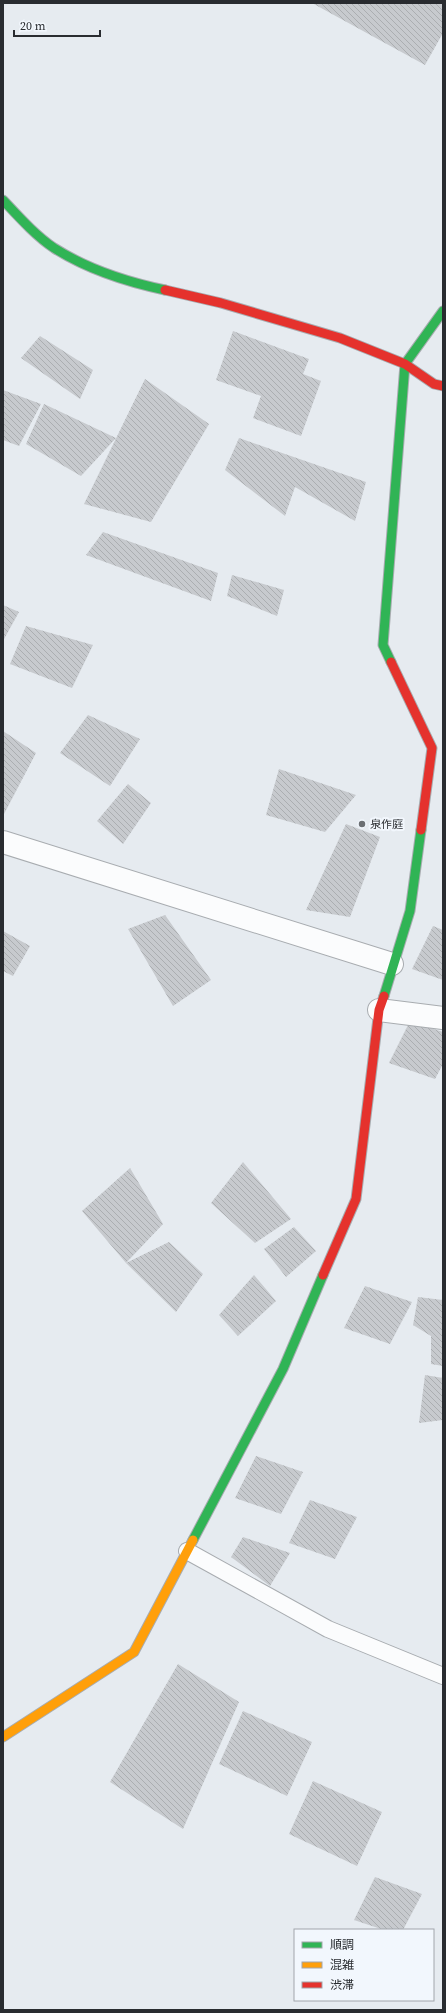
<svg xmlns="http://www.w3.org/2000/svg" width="446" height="2013" viewBox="0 0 446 2013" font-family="'Source Serif 4','Noto Sans JP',serif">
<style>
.building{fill:url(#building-back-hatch)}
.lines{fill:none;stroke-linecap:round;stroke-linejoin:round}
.lane-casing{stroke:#a8acb0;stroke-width:18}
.street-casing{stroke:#a8acb0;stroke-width:24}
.fast-casing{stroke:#a8acb0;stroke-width:11}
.slow-casing{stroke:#a8acb0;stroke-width:11}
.jam-casing{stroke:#a8acb0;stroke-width:11}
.lane{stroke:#fbfcfd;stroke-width:16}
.street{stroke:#fbfcfd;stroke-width:22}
.fast{stroke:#30b455;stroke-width:9}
.slow{stroke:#ff9f0a;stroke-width:9}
.jam{stroke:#e5322d;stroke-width:9}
.poi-dot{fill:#6b6f73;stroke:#f2f7fd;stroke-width:1.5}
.labels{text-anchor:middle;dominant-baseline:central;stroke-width:4;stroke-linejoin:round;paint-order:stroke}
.poi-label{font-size:11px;fill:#292c30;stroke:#f2f7fd;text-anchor:start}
</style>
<defs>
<pattern id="building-back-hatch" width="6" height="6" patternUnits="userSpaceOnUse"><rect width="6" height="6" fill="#c7cace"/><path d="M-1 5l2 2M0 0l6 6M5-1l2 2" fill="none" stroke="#abaeb1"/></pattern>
</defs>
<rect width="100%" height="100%" fill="#e6ebf0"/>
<path class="building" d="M 312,3 L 443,3 L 443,33 L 425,65 Z
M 233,331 L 309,359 L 303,374 L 321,381 L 301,436 L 253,418 L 261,396 L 216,380 Z
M 40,336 L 93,370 L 80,399 L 21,358 Z
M 145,379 L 209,424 L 151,522 L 84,504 Z
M 3,390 L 41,404 L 19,446 L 3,440 Z
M 44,404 L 116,438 L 81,476 L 26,444 Z
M 239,438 L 366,482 L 355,521 L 295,487 L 285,516 L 225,470 Z
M 103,532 L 218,573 L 211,601 L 86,555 Z
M 232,575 L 284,590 L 277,616 L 227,596 Z
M 3,605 L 19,612 L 3,641 Z
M 26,626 L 93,645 L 72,688 L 10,664 Z
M 88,715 L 140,739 L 110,786 L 60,753 Z
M 3,731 L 36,753 L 3,816 Z
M 279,769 L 356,795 L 325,832 L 266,815 Z
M 128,784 L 151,803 L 123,844 L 97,821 Z
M 346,824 L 380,837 L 350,917 L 306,910 Z
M 165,915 L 211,980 L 173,1006 L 128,929 Z
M 433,926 L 443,930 L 443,980 L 412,969 Z
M 3,931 L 30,946 L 13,976 L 3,971 Z
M 410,1021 L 443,1032 L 443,1064 L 435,1079 L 389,1063 Z
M 243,1162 L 291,1219 L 255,1243 L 211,1203 Z
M 130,1168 L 163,1224 L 126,1263 L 169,1242 L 203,1274 L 176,1312 L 126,1263 L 82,1211 Z
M 294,1227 L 316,1251 L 286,1277 L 264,1249 Z
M 254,1275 L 276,1301 L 238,1336 L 219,1315 Z
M 365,1286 L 412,1302 L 390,1344 L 344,1328 Z
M 418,1297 L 443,1300 L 443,1366 L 431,1364 L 431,1336 L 413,1325 Z
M 425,1375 L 443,1378 L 443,1420 L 419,1423 Z
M 256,1456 L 303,1472 L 281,1514 L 235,1498 Z
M 310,1500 L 357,1517 L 335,1559 L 289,1543 Z
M 243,1537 L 290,1553 L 270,1586 L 231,1557 Z
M 178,1664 L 239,1702 L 183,1829 L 110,1782 Z
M 243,1711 L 312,1742 L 287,1796 L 219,1764 Z
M 313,1781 L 382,1812 L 357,1866 L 289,1834 Z
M 375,1877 L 422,1894 L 403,1930 L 384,1930 L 354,1920 Z"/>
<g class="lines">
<defs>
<path id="lane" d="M 187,1551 L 328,1629 L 443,1676"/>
<path id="street" d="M 3,842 L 392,964
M 379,1010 L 443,1018"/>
<path id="fast" d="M 3,200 C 19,217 35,235 54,248 C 87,269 127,282 165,290
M 391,662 L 383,645 L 405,364 L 443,311
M 384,996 L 410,911 L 421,830
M 193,1540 L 283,1369 L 323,1275"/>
<path id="slow" d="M 3,1737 L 134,1652 L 193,1540"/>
<path id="jam" d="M 165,290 L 221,303 L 340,338 L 405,364 L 434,384 L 443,386
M 391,662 L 432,748 L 421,830
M 323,1275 L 356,1199 L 379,1010 L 384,996"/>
</defs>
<use href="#lane" class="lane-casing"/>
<use href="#street" class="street-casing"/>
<use href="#fast" class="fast-casing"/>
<use href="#slow" class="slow-casing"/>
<use href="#jam" class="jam-casing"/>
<use href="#lane" class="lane"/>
<use href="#street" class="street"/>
<use href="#fast" class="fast"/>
<use href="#slow" class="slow"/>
<use href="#jam" class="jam"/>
</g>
<circle class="poi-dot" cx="362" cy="824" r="4"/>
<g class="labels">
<g class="poi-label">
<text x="370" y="824">泉作庭</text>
</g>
</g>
<rect width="446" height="2013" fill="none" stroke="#292c30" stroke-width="8"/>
<rect x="294" y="1929" width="140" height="72" fill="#f2f7fd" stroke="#a2a6ab"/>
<rect x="302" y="1942" width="20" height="6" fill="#30b455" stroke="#a2a6ab"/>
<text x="330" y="1949" font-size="12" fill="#292c30">順調</text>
<rect x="302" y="1962" width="20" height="6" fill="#ff9f0a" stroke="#a2a6ab"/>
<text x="330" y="1969" font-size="12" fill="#292c30">混雑</text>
<rect x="302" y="1982" width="20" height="6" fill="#e5322d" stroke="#a2a6ab"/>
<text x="330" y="1989" font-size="12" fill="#292c30">渋滞</text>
<path d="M14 30v6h86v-6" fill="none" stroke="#292c30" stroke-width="2"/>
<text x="20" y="30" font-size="12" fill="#292c30" stroke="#f2f7fd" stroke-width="3" paint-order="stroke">20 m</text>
</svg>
